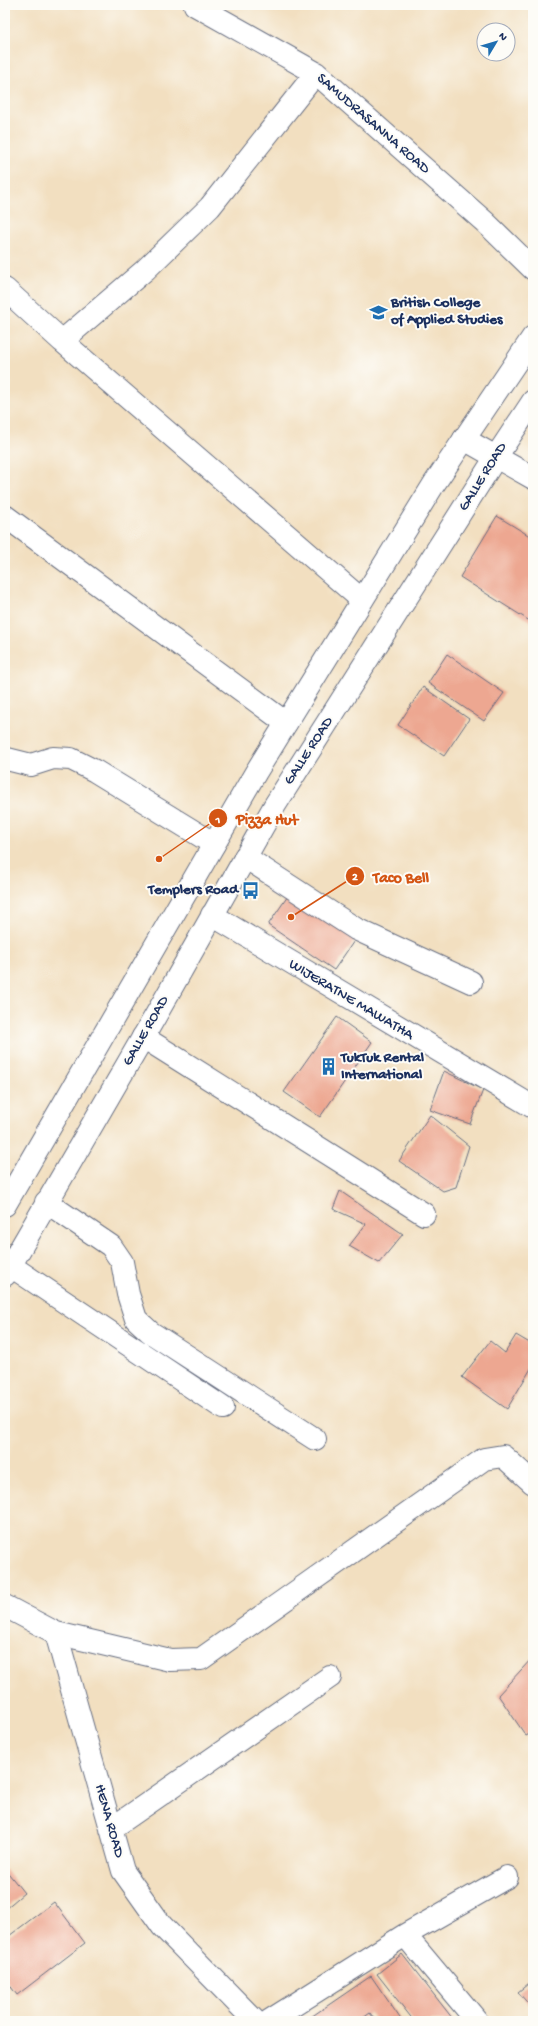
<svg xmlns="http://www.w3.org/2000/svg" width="538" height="2026" viewBox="0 0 538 2026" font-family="'Gochi Hand',sans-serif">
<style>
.building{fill:#eda791}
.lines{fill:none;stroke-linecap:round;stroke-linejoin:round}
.minor-casing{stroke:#666d80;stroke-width:24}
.major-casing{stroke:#666d80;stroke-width:24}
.highway-casing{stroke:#666d80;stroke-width:24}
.minor{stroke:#fff;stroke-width:22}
.major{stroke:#fff;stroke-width:22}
.highway{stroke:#fff;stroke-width:22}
.labels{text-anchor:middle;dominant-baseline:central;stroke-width:4;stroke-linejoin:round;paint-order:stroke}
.street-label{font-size:15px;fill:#1b2f5e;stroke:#fdfcf7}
.poi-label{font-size:15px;font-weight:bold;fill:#1b2f5e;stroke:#fdfcf7;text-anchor:start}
.leader{fill:none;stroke:#d45514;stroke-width:1.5}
.callout-dot{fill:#d45514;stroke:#fdfcf7;stroke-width:1.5}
.mark-label{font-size:12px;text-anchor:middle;font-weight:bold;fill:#fff}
.callout-label{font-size:16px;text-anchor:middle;font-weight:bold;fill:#d45514;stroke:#fdfcf7;stroke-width:4;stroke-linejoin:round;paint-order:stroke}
</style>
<rect width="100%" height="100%" fill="#fdfcf7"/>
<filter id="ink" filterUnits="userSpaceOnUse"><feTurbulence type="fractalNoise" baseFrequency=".025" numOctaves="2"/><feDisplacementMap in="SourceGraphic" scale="8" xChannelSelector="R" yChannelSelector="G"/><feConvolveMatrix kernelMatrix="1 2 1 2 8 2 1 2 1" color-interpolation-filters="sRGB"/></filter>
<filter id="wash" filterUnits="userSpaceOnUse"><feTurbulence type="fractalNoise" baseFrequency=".012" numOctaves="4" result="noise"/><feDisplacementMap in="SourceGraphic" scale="16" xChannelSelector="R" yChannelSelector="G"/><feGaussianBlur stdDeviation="0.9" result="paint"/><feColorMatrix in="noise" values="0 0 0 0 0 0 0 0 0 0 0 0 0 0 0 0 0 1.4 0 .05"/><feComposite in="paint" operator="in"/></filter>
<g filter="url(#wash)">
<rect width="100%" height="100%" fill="#f2dfc0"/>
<g id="blocks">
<path class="building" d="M 497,516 L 533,538 L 533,623 L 460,577 Z
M 447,654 L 504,693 L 484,721 L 428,683 Z
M 423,687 L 469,719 L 444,756 L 398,725 Z
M 290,893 L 356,938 L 334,970 L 268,925 Z
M 337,1017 L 372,1042 L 320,1117 L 284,1092 Z
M 444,1071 L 483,1090 L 470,1124 L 430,1110 Z
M 430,1115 L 469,1146 L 456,1187 L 443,1191 L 399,1161 Z
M 340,1191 L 403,1234 L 379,1263 L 349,1246 L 366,1224 L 333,1209 Z
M 516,1335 L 533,1345 L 533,1365 L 507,1409 L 462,1377 L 490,1341 L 505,1353 Z
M 533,1657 L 533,1732 L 526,1736 L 498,1695 Z
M 5,1869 L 24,1893 L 5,1909 Z
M 54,1902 L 85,1943 L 17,1995 L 5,1979 L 5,1939 Z
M 402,1954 L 453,2019 L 451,2021 L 414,2021 L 377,1974 Z
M 371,1976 L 402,2021 L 376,2021 L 370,2013 L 359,2021 L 310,2021 L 308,2019 Z
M 533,1980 L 533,2009 L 518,1992 Z"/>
</g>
</g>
<g filter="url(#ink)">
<use href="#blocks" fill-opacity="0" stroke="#666d80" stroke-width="1"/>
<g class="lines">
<defs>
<path id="minor" d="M 195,5 L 316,73 L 486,223 L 533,269
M 5,289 L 62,341 L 362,600
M 62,341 L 145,270 L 210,207 L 316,73
M 5,516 L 286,723
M 7,759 L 31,765 L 53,758 L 71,759 L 95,771 L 214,844
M 245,857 L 356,929 L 471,982
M 212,915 L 533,1107
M 143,1037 L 424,1214
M 46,1202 L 111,1246 L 122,1262 L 128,1294 L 136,1319 L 150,1332 L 315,1439
M 11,1266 L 223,1408
M 5,1606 L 56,1633 L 170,1660 L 201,1659 L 484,1459 L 503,1456 L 533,1483
M 56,1633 L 123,1871 L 162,1926 L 255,2021
M 111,1829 L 330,1677
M 405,1935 L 507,1877
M 269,2021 L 405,1935 L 477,2021"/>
<path id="major" d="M 464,439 L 533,478"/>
<path id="highway" d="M 5,1205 L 256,772 L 434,484 L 533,337
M 5,1275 L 156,1015 L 275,805 L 496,457 L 533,401"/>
</defs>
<use href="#minor" class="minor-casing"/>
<use href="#major" class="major-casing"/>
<use href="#highway" class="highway-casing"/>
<use href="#minor" class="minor"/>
<use href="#major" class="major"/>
<use href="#highway" class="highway"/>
</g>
</g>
<defs>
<symbol id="university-bare" viewBox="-9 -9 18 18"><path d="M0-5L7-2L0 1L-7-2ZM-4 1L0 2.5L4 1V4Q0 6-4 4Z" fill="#1f6fb2" stroke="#fdfcf7" stroke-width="2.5" paint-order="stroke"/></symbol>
<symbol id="bus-bare" viewBox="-9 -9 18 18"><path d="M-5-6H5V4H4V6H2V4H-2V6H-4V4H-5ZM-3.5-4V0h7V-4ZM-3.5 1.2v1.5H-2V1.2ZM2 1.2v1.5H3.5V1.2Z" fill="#1f6fb2" stroke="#fdfcf7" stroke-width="2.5" paint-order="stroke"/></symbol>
<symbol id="building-bare" viewBox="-9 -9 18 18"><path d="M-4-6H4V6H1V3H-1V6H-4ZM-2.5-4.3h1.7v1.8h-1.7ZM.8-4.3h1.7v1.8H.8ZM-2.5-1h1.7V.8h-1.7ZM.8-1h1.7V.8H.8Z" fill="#1f6fb2" stroke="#fdfcf7" stroke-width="2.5" paint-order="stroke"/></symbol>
</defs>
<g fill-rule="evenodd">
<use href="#university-bare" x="366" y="300" width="25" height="25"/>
<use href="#bus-bare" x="238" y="878" width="25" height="25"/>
<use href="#building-bare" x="316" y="1054" width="25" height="25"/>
</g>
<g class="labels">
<g class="street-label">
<text transform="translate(373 124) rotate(41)">SAMUDRASANNA ROAD</text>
<text transform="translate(483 477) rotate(-58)">GALLE ROAD</text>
<text transform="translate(309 751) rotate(-57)">GALLE ROAD</text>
<text transform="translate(351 1000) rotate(31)">WIJERATNE MAWATHA</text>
<text transform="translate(146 1031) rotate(-60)">GALLE ROAD</text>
<text transform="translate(109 1821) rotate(74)">HENA ROAD</text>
</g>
<g class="poi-label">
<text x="391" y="303">British College<tspan x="391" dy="17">of Applied Studies</tspan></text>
<text x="238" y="890" text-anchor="end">Templers Road</text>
<text x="341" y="1058">TukTuk Rental<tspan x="341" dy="17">International</tspan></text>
</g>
</g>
<path class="leader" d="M159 859L218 818M291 917L355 876"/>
<g class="callout-dot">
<circle cx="159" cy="859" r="4"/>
<circle cx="291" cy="917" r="4"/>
<circle cx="218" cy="818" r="10"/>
<circle cx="355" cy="876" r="10"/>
</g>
<g class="mark-label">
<text x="218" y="823">1</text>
<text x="355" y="880">2</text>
</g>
<g class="callout-label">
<text x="267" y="824">Pizza Hut</text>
<text x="401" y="882">Taco Bell</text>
</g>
<rect width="538" height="2026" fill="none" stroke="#fdfcf7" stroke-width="20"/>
<g transform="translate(496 42) rotate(52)"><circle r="19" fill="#fdfcf7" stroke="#a3aaba"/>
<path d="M0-3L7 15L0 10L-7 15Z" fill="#1f6fb2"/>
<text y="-6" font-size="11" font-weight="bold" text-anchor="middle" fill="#1b2f5e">N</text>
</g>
</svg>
